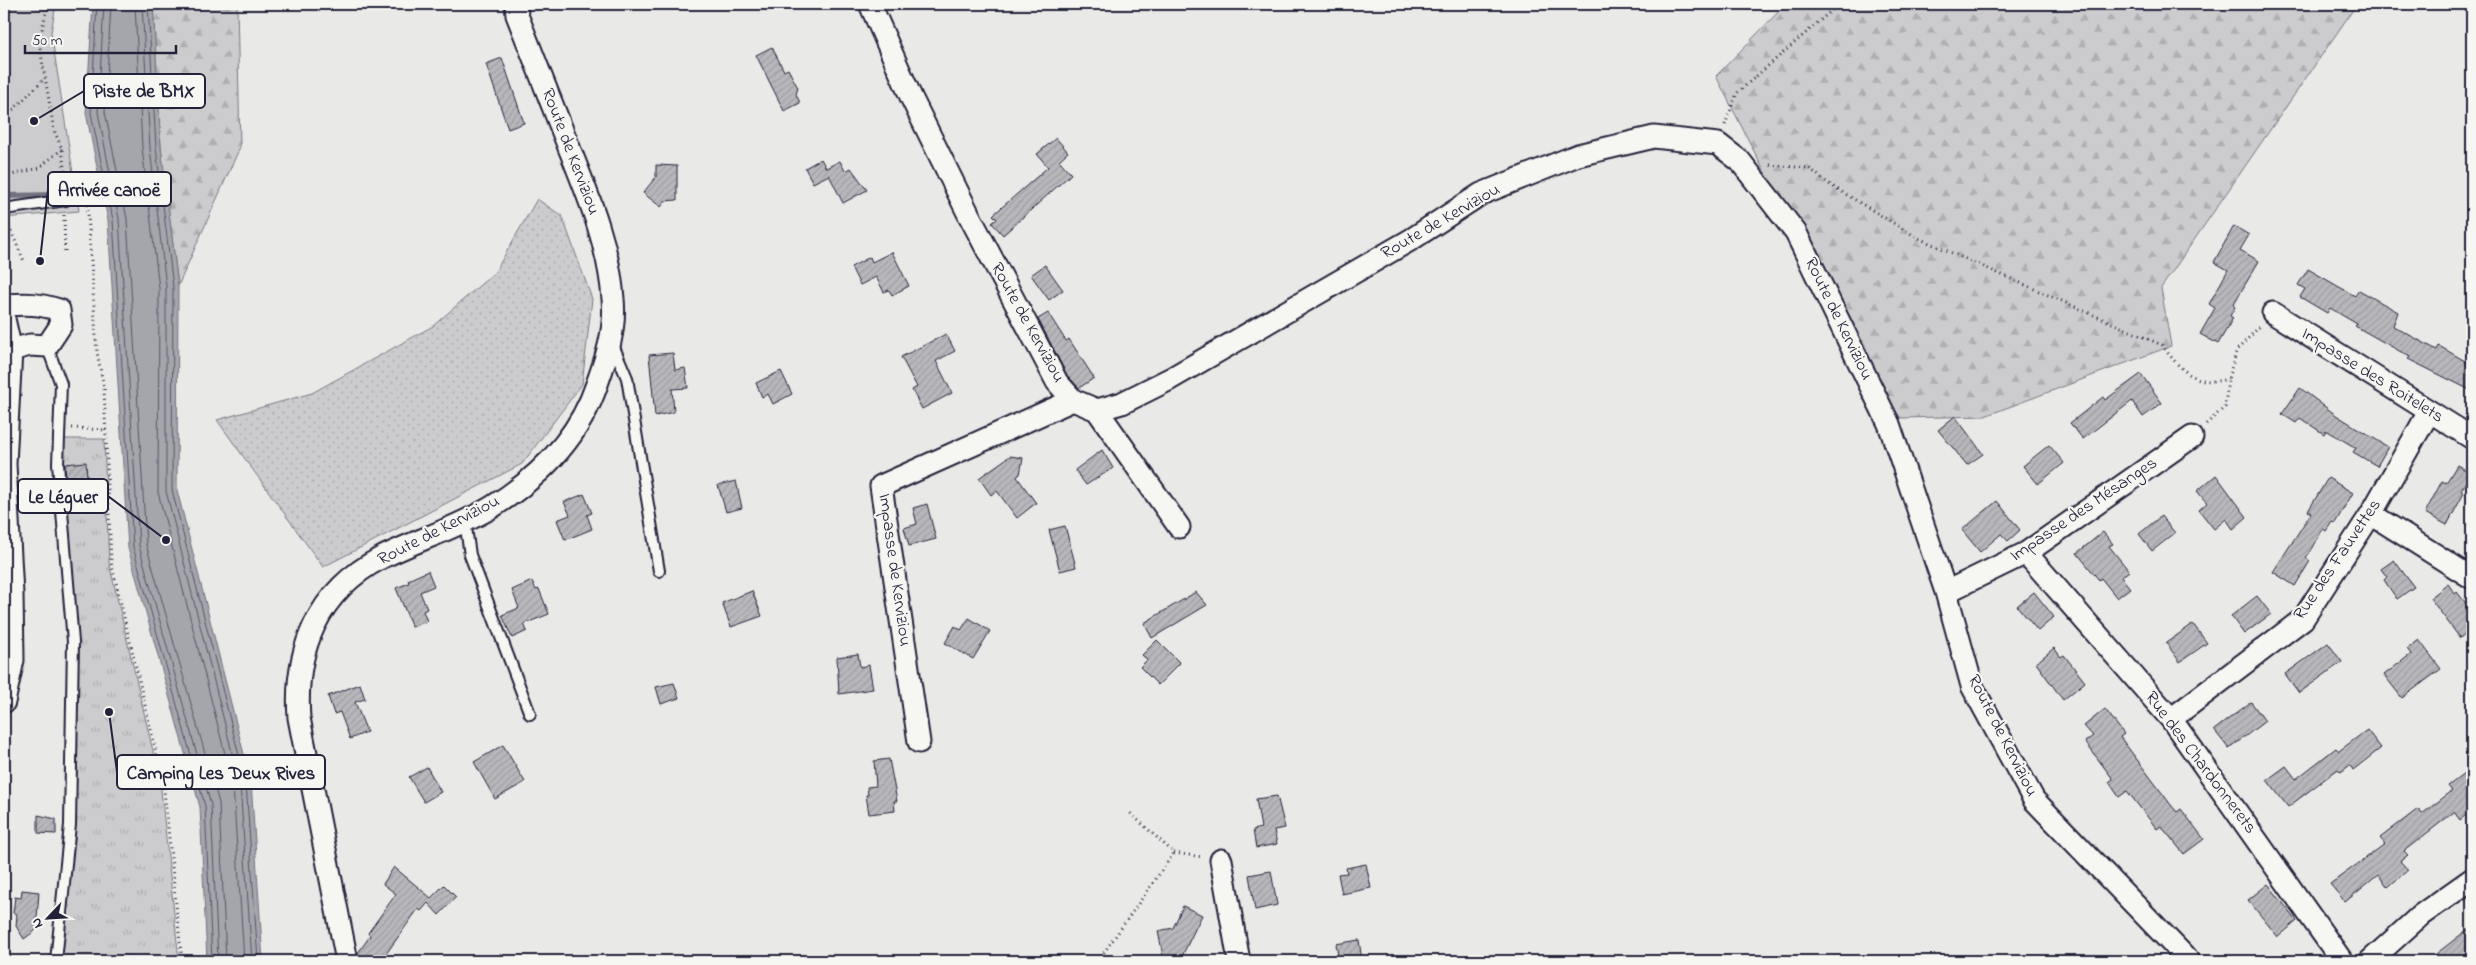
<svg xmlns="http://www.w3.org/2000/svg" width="2476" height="965" viewBox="0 0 2476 965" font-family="'Indie Flower',sans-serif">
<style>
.grass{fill:url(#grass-dots);stroke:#777784}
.forest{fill:url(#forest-firs);stroke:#777784}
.park{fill:url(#park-tufts);stroke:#777784}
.pitch{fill:#ccccce;stroke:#777784}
.water{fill:#a5a5ac;stroke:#71717f}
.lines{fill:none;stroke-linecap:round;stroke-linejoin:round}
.shore{stroke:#565668;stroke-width:1}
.stream{stroke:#71717f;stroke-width:6}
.building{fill:url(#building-hatch);stroke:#22223b}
.lane-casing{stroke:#22223b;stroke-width:14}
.street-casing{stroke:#22223b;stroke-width:25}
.path{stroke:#22223b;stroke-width:3;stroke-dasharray:1 4;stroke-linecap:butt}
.lane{stroke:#f6f6f2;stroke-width:10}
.street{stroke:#f6f6f2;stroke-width:21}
.labels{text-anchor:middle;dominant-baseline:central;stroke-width:4.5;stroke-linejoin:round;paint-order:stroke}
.street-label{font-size:18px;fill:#22223b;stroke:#f6f6f2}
.leader{fill:none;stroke:#22223b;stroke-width:2}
.callout-dot{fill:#22223b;stroke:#f6f6f2;stroke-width:2}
.callout{fill:#f6f6f2;stroke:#22223b;stroke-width:2}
.callout-label{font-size:19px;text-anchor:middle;font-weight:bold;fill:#22223b}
</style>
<defs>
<pattern id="grass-dots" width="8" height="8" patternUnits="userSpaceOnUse" patternTransform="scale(1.25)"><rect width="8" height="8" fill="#ccccce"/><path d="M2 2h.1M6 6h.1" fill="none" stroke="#afafb2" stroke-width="1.8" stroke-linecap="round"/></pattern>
<pattern id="forest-firs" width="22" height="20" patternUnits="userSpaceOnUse" patternTransform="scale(1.25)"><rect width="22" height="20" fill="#ccccce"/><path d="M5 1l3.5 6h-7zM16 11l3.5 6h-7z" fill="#afafb2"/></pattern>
<pattern id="park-tufts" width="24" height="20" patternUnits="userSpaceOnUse" patternTransform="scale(1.25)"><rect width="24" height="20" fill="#ccccce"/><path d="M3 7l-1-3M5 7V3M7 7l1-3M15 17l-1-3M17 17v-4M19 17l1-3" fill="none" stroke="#afafb2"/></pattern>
<pattern id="building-hatch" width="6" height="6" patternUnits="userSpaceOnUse" patternTransform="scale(1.25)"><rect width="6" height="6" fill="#b8b8bc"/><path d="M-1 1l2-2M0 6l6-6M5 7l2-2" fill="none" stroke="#9e9ea2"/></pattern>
</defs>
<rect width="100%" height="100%" fill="#e9e9e7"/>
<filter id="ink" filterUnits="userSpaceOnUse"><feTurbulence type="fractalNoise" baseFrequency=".02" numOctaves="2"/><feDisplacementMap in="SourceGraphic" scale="10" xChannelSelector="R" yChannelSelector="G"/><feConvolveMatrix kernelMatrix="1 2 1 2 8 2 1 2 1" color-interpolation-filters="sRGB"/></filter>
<g filter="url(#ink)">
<path class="grass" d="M 537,199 L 562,216 L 592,299 L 582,384 L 522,464 L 323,567 L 217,420 L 312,393 L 433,326 L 495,272 Z"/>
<path class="forest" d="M 153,4 L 237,4 L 240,147 L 178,286 L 161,147 Z
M 1786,4 L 2357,4 L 2161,288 L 2171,346 L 1985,416 L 1901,418 L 1864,369 L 1716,76 Z"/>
<path class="park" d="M 62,439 L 104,439 L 109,563 L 160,781 L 179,961 L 59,961 L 75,642 L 63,484 Z"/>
<path class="pitch" d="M 4,4 L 56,4 L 51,32 L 79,211 L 4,218 Z"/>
<path class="water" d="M 93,4 L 153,4 L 161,147 L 178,286 L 177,490 L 251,782 L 263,961 L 207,961 L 200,807 L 128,548 L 108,220 L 86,113 Z"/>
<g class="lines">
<path class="shore" d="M 97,4 L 91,113 L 113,220 L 133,547 L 205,806 L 212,961
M 104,4 L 98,112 L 119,219 L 139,546 L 211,805 L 218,961
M 111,4 L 105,112 L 127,219 L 146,544 L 219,803 L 226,961
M 135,4 L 142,148 L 159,288 L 158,492 L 233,785 L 244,961
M 142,4 L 150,148 L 166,287 L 166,491 L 240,784 L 252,961
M 148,4 L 156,147 L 173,287 L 172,490 L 246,783 L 258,961"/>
<path class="stream" d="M 4,196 L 110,194"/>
</g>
<path class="building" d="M 772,47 L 784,71 L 788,69 L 798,88 L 796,94 L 800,103 L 784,111 L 756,55 Z
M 502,58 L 524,123 L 508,129 L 486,64 Z
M 1056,138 L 1068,152 L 1059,160 L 1071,174 L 1003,235 L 992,223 L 997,219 L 993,215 L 1048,167 L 1037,154 Z
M 821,159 L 826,168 L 840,161 L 845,171 L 851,168 L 867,190 L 843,203 L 829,175 L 813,183 L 805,168 Z
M 656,165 L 677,166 L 677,200 L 665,201 L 661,207 L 643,193 L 656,177 Z
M 2234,226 L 2249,235 L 2240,250 L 2259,261 L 2233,305 L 2235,307 L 2230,316 L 2233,318 L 2218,344 L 2200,334 L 2215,308 L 2209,304 L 2228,270 L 2214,262 Z
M 892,252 L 909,286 L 892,295 L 889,290 L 884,292 L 876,277 L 860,285 L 851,267 L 870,257 L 872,262 Z
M 1045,265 L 1063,290 L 1049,300 L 1031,275 Z
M 2308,269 L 2355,296 L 2359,290 L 2398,312 L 2393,326 L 2437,350 L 2439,346 L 2472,365 L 2472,391 L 2408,359 L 2410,357 L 2355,326 L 2357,324 L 2330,308 L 2327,313 L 2300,297 L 2305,289 L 2298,285 Z
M 1048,313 L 1066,341 L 1069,339 L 1094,378 L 1079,388 L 1067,375 L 1038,319 Z
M 946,334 L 955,351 L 936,361 L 952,393 L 922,409 L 912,390 L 917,387 L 901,357 Z
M 673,353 L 675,370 L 685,368 L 688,388 L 672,389 L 674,412 L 655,416 L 649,355 Z
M 781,371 L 792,394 L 773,404 L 768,394 L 762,397 L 756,383 Z
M 2141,374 L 2162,403 L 2143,417 L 2132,401 L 2083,439 L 2070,423 L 2103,397 L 2105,400 Z
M 2300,388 L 2336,415 L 2388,447 L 2377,466 L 2353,452 L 2356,448 L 2326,430 L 2324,434 L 2300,418 L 2296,423 L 2282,414 Z
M 1955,416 L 1983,454 L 1967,465 L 1938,430 Z
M 2049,445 L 2064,463 L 2038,484 L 2023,466 Z
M 1102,450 L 1113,468 L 1086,485 L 1075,470 Z
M 1010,456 L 1023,458 L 1020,474 L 1017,477 L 1036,503 L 1017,518 L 997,491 L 991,495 L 979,478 Z
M 86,462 L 87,479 L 66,481 L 65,464 Z
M 2457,465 L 2471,473 L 2461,491 L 2464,493 L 2447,525 L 2425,513 L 2442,481 L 2446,483 Z
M 2216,475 L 2247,517 L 2233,529 L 2226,519 L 2214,529 L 2199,510 L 2207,503 L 2197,491 Z
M 2328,478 L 2353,493 L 2335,523 L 2332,522 L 2326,531 L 2323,529 L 2306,558 L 2310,561 L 2295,586 L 2273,572 L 2311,513 L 2308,511 Z
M 736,481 L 742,508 L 726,512 L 718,485 Z
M 584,494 L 592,513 L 587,515 L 592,529 L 565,540 L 557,520 L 570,515 L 564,502 Z
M 1997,501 L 2020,530 L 2008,541 L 2001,534 L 1980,552 L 1962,530 Z
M 927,504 L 936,539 L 909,546 L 904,528 L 917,524 L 913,508 Z
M 2161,516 L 2175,533 L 2152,551 L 2139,534 Z
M 1065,526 L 1076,567 L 1060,571 L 1049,530 Z
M 2103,532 L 2113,544 L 2109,546 L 2129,571 L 2121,577 L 2130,588 L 2117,598 L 2101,578 L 2099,580 L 2077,553 Z
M 2394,560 L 2414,587 L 2397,599 L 2384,580 L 2387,577 L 2381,569 Z
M 428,571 L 434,586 L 420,592 L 427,609 L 423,611 L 427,621 L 412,627 L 396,588 L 409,583 L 408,580 Z
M 532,581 L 536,590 L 539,589 L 549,614 L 524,624 L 527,631 L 512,638 L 502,615 L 519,608 L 512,590 Z
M 2448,584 L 2455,594 L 2457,592 L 2472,611 L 2472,628 L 2460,638 L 2430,598 Z
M 752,591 L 762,616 L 731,627 L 722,603 Z
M 1196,592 L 1207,605 L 1152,638 L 1144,623 Z
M 2034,592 L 2054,617 L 2038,631 L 2017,606 Z
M 2257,596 L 2271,614 L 2244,634 L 2231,616 Z
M 969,618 L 990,631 L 973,659 L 945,643 L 955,626 L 961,630 Z
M 2193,624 L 2207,643 L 2180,662 L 2166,643 Z
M 1157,640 L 1180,663 L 1158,685 L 1140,667 L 1147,660 L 1142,655 Z
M 2419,640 L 2441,669 L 2402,698 L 2384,675 L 2411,654 L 2407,649 Z
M 2328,643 L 2342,662 L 2299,693 L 2285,674 Z
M 2054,648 L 2061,657 L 2064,655 L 2085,682 L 2063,700 L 2036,663 Z
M 858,654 L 860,667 L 869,665 L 873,689 L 839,694 L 837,657 Z
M 674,683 L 679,698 L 661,704 L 656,687 Z
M 360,684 L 365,699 L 355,702 L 367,732 L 350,739 L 340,712 L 334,714 L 328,696 Z
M 2251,702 L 2265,721 L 2229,749 L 2214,730 Z
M 2105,709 L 2124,734 L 2120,737 L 2171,805 L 2177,812 L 2181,809 L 2204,839 L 2184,854 L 2161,826 L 2157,829 L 2127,791 L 2119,797 L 2109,782 L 2113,779 L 2085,742 L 2093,736 L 2084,726 Z
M 2367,730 L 2381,748 L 2353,770 L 2350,765 L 2341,772 L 2338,769 L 2288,807 L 2267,780 L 2286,766 L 2296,779 L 2336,748 L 2339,751 Z
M 503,745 L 525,782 L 495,799 L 474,762 Z
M 889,759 L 897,801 L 894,801 L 895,811 L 869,814 L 866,795 L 868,795 L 867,787 L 876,786 L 874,761 Z
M 427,767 L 441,792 L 424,802 L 409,777 Z
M 2472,768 L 2472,810 L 2460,820 L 2454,812 L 2404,851 L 2408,855 L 2400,861 L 2408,870 L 2388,887 L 2378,875 L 2345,902 L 2330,884 L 2385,844 L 2380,838 L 2418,809 L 2422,814 L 2452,791 L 2448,786 Z
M 1277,796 L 1285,828 L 1274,830 L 1277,844 L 1256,848 L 1253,830 L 1261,828 L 1256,799 Z
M 38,815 L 56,819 L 56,834 L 38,833 Z
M 1366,864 L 1371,888 L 1342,894 L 1338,874 L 1347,873 L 1346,868 Z
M 394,867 L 431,898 L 444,885 L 456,897 L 439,915 L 428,903 L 421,911 L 418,909 L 381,961 L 359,961 L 358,953 L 370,936 L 368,933 L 396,894 L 383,884 Z
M 1271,871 L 1277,905 L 1255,910 L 1249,875 Z
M 2268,884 L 2297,921 L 2278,937 L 2248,900 Z
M 22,890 L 39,892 L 36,930 L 24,939 L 16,926 L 17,914 L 13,913 L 15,897 L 21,898 Z
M 1183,906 L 1202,915 L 1183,954 L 1184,959 L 1164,961 L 1158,931 L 1173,928 Z
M 2472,926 L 2472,951 L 2459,961 L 2427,961 Z
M 1359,940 L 1362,961 L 1339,961 L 1336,944 Z"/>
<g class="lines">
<defs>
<path id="lane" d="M 4,209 L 66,200
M 613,345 L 627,378 L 659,571
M 47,346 L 61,384 L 58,464 L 73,642 L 70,825 L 56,961
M 465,521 L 470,555 L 530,714"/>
<path id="street" d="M 870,4 L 911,97 L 969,215 L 1057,382 L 1073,400 L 1097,410 L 1122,403 L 1170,379 L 1412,239 L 1481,194 L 1578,155 L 1654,137 L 1718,144 L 1740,161 L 1796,233 L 1889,424 L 1946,592 L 1972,686 L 2034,800 L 2189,961
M 4,305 C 26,304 37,303 59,310 L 61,325 L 47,346 L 30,345 L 11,350
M 2273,313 L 2472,438
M 4,319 L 11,350 L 5,464 L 12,594 L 13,660 L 4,702
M 1097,410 L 1179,527
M 2371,514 L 2472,578
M 2026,553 L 2171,719 L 2342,961
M 1946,592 L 2026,553 L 2192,437
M 2171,719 L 2303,619 L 2371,514 L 2429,412
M 919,742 L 881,486 L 1073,400
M 1221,860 L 1239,961
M 347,961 L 299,718 C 294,650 318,591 381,558 C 417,540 457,528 492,507 C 540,477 579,438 597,384 C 607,356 616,329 613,299 C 609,245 588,195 568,145 C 551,102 534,58 517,15 L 516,4
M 2370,961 L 2421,915 L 2472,879"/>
</defs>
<use href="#lane" class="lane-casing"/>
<use href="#street" class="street-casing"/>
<path class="path" d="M 48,4 L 39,42 L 54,130 L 62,149 L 66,186
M 4,114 L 14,109 L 45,78
M 1725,125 L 1737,93 L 1839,4
M 1770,165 L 1809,168 L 1829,184 L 1918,238 L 2162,345 C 2180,370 2196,387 2228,379
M 4,177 L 39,168 L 62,149
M 79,199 L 87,198 L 97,352 L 104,388 L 111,562 L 163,781 L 182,961
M 64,215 L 65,255
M 7,222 L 24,261
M 2206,424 L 2225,407 L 2228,379 L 2237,350 L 2260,326
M 72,428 L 105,430
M 1174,853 L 1203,857
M 1098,961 L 1174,853 L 1128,811"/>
<use href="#lane" class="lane"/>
<use href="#street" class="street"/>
</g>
</g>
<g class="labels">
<g class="street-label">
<text transform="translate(570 152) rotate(69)">Route de Kerviziou</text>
<text transform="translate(1441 222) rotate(-30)">Route de Kerviziou</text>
<text transform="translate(1838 319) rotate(64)">Route de Kerviziou</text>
<text transform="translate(1027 323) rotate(61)">Route de Kerviziou</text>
<text transform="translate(2372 376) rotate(32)">Impasse des Roitelets</text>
<text transform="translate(2084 510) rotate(-34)">Impasse des Mésanges</text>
<text transform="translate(439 531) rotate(-27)">Route de Kerviziou</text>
<text transform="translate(2338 560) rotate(-56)">Rue des Fauvettes</text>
<text transform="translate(894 570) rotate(82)">Impasse de Kerviziou</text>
<text transform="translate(2002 736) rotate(63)">Route de Kerviziou</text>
<text transform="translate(2200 763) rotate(53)">Rue des Chardonnerets</text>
</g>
</g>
<path class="leader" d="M34 121L84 91M40 261L48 189M166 540L108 496M109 712L117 772"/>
<g class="callout-dot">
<circle cx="34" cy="121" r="5"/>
<circle cx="40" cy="261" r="5"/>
<circle cx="166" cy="540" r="5"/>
<circle cx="109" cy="712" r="5"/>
</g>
<g class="callout">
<rect x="84" y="74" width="121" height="34" rx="5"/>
<rect x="48" y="172" width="123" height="34" rx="5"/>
<rect x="18" y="479" width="90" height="34" rx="5"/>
<rect x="117" y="755" width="208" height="34" rx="5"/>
</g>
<g class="callout-label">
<text x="144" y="97">Piste de BMX</text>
<text x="109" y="196">Arrivée canoë</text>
<text x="63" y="503">Le Léguer</text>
<text x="221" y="779">Camping Les Deux Rives</text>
</g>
<rect width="2476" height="965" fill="none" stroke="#f6f6f2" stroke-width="20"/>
<rect x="10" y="10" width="2456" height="945" fill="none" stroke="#22223b" stroke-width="2" filter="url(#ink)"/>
<g transform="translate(48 918) rotate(245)" stroke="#f6f6f2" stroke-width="4" paint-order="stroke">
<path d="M0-4L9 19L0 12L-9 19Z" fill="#22223b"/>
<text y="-8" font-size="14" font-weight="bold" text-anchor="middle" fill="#22223b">N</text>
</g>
<path d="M25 45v8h151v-8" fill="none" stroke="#22223b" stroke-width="2.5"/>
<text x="32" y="45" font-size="15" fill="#22223b" stroke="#f6f6f2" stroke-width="4" paint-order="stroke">50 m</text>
</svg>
